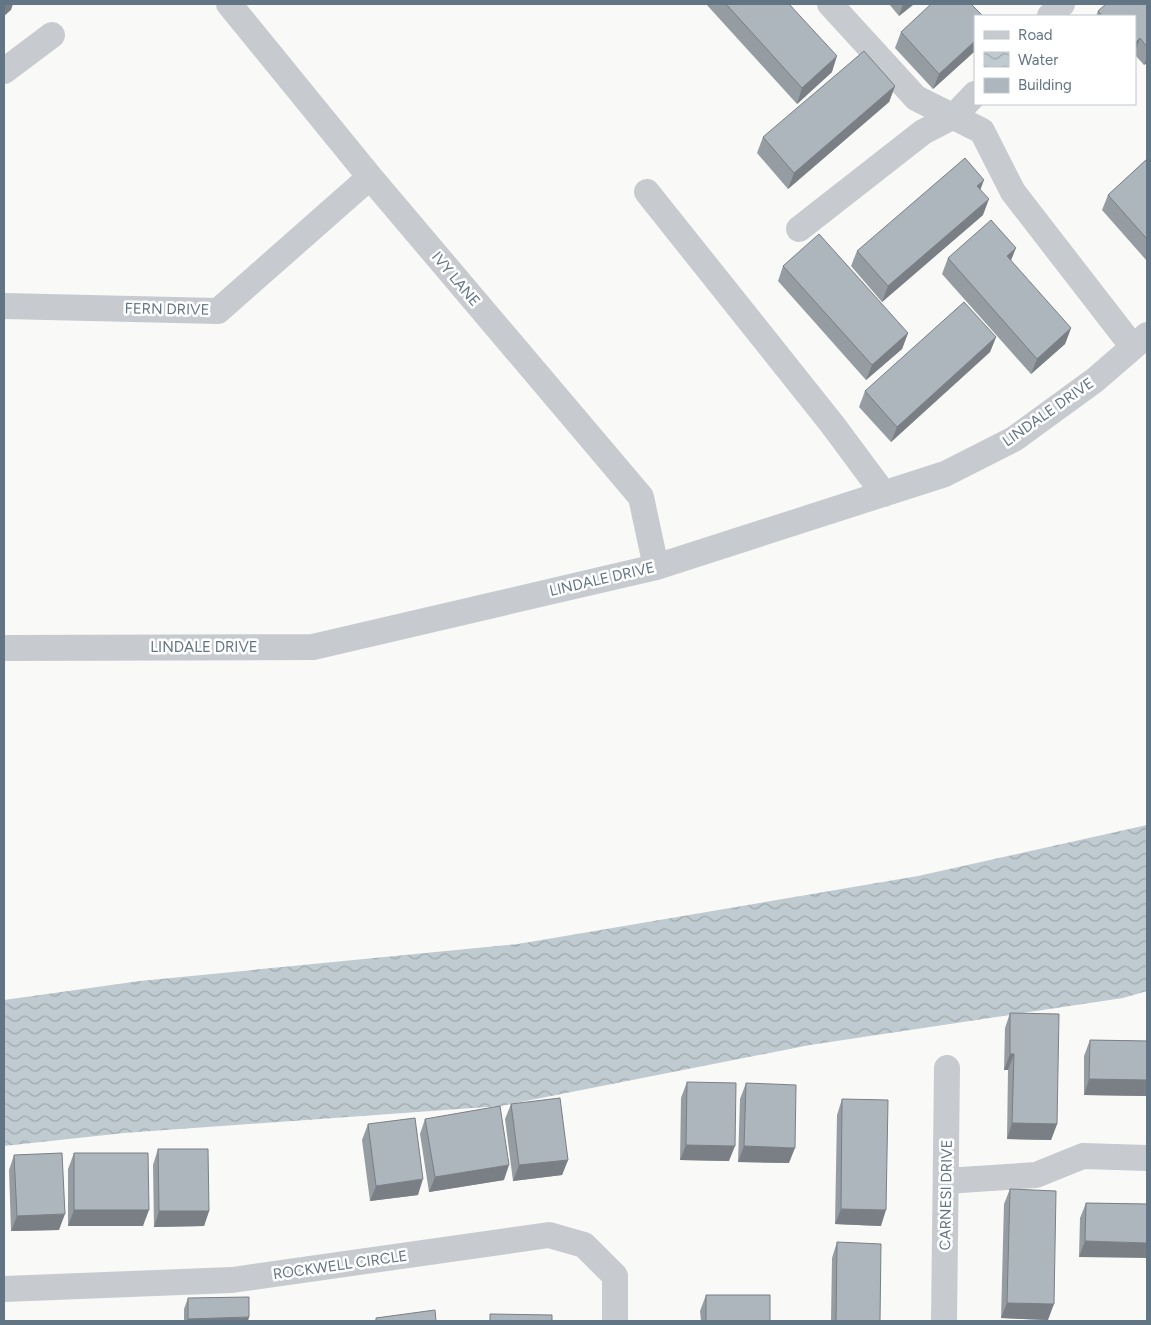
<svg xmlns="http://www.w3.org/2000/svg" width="1151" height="1325" viewBox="0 0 1151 1325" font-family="Figtree,sans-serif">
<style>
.water{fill:url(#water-waves)}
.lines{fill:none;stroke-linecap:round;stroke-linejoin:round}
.minor{stroke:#c7cbcf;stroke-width:26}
.wall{fill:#959da2}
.shaded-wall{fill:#797f84}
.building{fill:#adb6bc;stroke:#797f84}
.labels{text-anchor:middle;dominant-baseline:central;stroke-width:5;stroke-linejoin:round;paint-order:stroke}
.street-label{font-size:15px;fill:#627584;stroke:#fff}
</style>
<defs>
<pattern id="water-waves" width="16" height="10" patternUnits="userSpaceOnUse" patternTransform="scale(1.25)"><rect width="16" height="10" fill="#bfcbd0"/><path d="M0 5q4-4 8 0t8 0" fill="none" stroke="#9fa9ae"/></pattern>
</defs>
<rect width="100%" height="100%" fill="#f9f9f7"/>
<path class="water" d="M 1147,825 L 1147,991 L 1123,998 L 810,1045 L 501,1106 L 124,1133 L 4,1146 L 4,1000 L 140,981 L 518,944 L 918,876 Z"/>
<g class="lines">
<path class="minor" d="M 229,4 L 370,177 L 641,497 L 656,567
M 830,4 L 916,98 L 982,131 L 1013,192 L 1133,347
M 1050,16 L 1062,4
M 4,71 L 52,35
M 647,192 L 832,424 L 884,494
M 799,229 L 923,132 L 954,116 L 975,94
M 4,306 L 218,311 L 370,177
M 4,648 L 313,647 L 656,567 L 945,474 L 1014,439 L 1095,380 L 1147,335
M 946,1181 L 1036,1175 L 1083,1156 L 1147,1158
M 4,1289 L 232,1280 L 549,1235 L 584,1245 L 615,1276 L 615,1321
M 944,1321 L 947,1068"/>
</g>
<path class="wall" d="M 706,4 L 789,4 L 832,72 L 797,104 Z
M 889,4 L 914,4 L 899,16 Z
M 1147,4 L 1147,63 L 1144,65 L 1135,55 L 1135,16 L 1096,16 L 1098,11 Z
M 975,16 L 975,51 L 933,89 L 895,48 L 901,32 Z
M 895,86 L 889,102 L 788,189 L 757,153 L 763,137 Z
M 1147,159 L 1147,261 L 1102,210 L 1108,195 Z
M 980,190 L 983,215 L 882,302 L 851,266 L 857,251 Z
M 948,258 L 1071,328 L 1065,344 L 1031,374 L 942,274 Z
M 783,266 L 908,333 L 902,349 L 866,380 L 778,281 Z
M 996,337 L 990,352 L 891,442 L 859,407 L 865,391 Z
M 1010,1013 L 1057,1124 L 1051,1140 L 1007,1139 L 1008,1070 L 1004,1070 L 1005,1028 Z
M 1090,1040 L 1147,1041 L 1147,1096 L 1084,1095 L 1084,1056 Z
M 687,1082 L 729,1161 L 680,1160 L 681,1098 Z
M 746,1083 L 789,1163 L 738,1162 L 740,1099 Z
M 842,1099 L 881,1226 L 835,1224 L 837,1115 Z
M 511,1104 L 568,1160 L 562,1175 L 513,1181 L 505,1119 Z
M 425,1119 L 504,1180 L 429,1192 L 420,1134 Z
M 368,1124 L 418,1195 L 370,1201 L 362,1140 Z
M 158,1149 L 209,1211 L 204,1226 L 154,1227 L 153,1165 Z
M 74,1153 L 143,1226 L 68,1226 L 68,1169 Z
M 14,1155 L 59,1230 L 11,1231 L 9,1170 Z
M 1010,1189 L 1048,1320 L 1001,1318 L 1004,1204 Z
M 1086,1203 L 1147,1204 L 1079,1257 L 1080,1218 Z
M 837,1242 L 880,1321 L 831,1321 L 832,1258 Z
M 706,1295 L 770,1321 L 701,1321 L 700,1311 Z
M 188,1298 L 248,1321 L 184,1321 L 184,1309 Z"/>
<path class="shaded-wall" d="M 6,4 L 13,4 L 11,10 L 4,16 L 4,5 Z
M 903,4 L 914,4 L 899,16 Z
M 1140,38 L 1135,52 L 1135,43 Z
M 975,41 L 975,51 L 933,89 L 939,74 Z
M 837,56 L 832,72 L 797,104 L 802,88 Z
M 1147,57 L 1147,63 L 1144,65 Z
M 895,86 L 889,102 L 788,189 L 794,173 Z
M 984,180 L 978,196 L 977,186 Z
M 989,199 L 983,215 L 882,302 L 888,286 Z
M 1016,248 L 1010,263 L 1007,256 Z
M 1071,328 L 1065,344 L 1031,374 L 1037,359 Z
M 908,333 L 902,349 L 866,380 L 872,365 Z
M 996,337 L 990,352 L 891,442 L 897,427 Z
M 1010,1054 L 1014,1054 L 1008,1070 L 1004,1070 Z
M 1089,1079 L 1147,1080 L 1147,1096 L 1084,1095 Z
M 1012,1123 L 1057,1124 L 1051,1140 L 1007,1139 Z
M 686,1145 L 735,1146 L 729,1161 L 680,1160 Z
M 744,1146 L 795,1148 L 789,1163 L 738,1162 Z
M 568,1160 L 562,1175 L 513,1181 L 519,1165 Z
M 509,1165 L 504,1180 L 429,1192 L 435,1177 Z
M 423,1179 L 418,1195 L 370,1201 L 376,1186 Z
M 841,1209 L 886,1210 L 881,1226 L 835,1224 Z
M 74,1210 L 149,1210 L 143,1226 L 68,1226 Z
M 159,1211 L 209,1211 L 204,1226 L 154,1227 Z
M 65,1214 L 59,1230 L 11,1231 L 17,1216 Z
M 1085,1241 L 1147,1243 L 1147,1258 L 1079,1257 Z
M 1007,1303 L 1054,1304 L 1048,1320 L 1001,1318 Z
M 249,1317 L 248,1321 L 187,1321 L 188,1319 Z"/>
<path class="building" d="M 726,4 L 789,4 L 837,56 L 802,88 Z
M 931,4 L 971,4 L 983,16 L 975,16 L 975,41 L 939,74 L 901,32 Z
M 1106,4 L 1147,4 L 1147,47 L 1140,38 L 1135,43 L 1135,16 L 1102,16 L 1098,11 Z
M 864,51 L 895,86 L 794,173 L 763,137 Z
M 965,158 L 984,180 L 977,186 L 989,199 L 888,286 L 857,251 Z
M 1147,159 L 1147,239 L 1108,195 Z
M 991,220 L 1016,248 L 1007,256 L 1071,328 L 1037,359 L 948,258 Z
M 819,234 L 908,333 L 872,365 L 783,266 Z
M 964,302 L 996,337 L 897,427 L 865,391 Z
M 1010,1013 L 1059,1014 L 1057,1124 L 1012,1123 L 1014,1054 L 1010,1054 Z
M 1090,1040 L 1147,1041 L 1147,1080 L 1089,1079 Z
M 687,1082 L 736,1083 L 735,1146 L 686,1145 Z
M 746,1083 L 796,1085 L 795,1148 L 744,1146 Z
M 560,1098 L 568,1160 L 519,1165 L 511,1104 Z
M 842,1099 L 888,1100 L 886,1210 L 841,1209 Z
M 500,1106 L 509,1165 L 435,1177 L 425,1119 Z
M 415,1118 L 423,1179 L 376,1186 L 368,1124 Z
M 158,1149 L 208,1149 L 209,1211 L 159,1211 Z
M 62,1153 L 65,1214 L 17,1216 L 14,1155 Z
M 74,1153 L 148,1153 L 149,1210 L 74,1210 Z
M 1010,1189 L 1056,1191 L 1054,1304 L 1007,1303 Z
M 1086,1203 L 1147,1204 L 1147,1243 L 1085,1241 Z
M 837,1242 L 881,1244 L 880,1321 L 836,1321 Z
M 706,1295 L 770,1295 L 770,1321 L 706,1321 Z
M 249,1297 L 249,1317 L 188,1319 L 188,1298 Z
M 435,1310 L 436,1321 L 376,1321 L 376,1318 Z
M 490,1314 L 552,1315 L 552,1321 L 490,1321 Z"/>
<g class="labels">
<g class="street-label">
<text transform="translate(456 279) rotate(50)">IVY LANE</text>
<text transform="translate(167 309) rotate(1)">FERN DRIVE</text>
<text transform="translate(1048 412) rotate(-35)">LINDALE DRIVE</text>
<text transform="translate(602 579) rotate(-13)">LINDALE DRIVE</text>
<text x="204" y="647">LINDALE DRIVE</text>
<text transform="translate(946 1195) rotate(-89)">CARNESI DRIVE</text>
<text transform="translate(340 1265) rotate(-8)">ROCKWELL CIRCLE</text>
</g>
</g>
<rect width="1151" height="1325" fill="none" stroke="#627584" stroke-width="10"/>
<rect x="974" y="15" width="162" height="90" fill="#ffffff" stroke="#c0c8ce"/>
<rect x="984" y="31" width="25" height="8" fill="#c7cbcf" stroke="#c0c8ce"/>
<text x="1018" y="40" font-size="15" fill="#627584">Road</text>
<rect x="984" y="52" width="25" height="15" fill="url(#water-waves)" stroke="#c0c8ce"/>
<text x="1018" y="65" font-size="15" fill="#627584">Water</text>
<rect x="984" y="78" width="25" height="15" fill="#adb6bc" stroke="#c0c8ce"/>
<text x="1018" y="90" font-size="15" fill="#627584">Building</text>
</svg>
